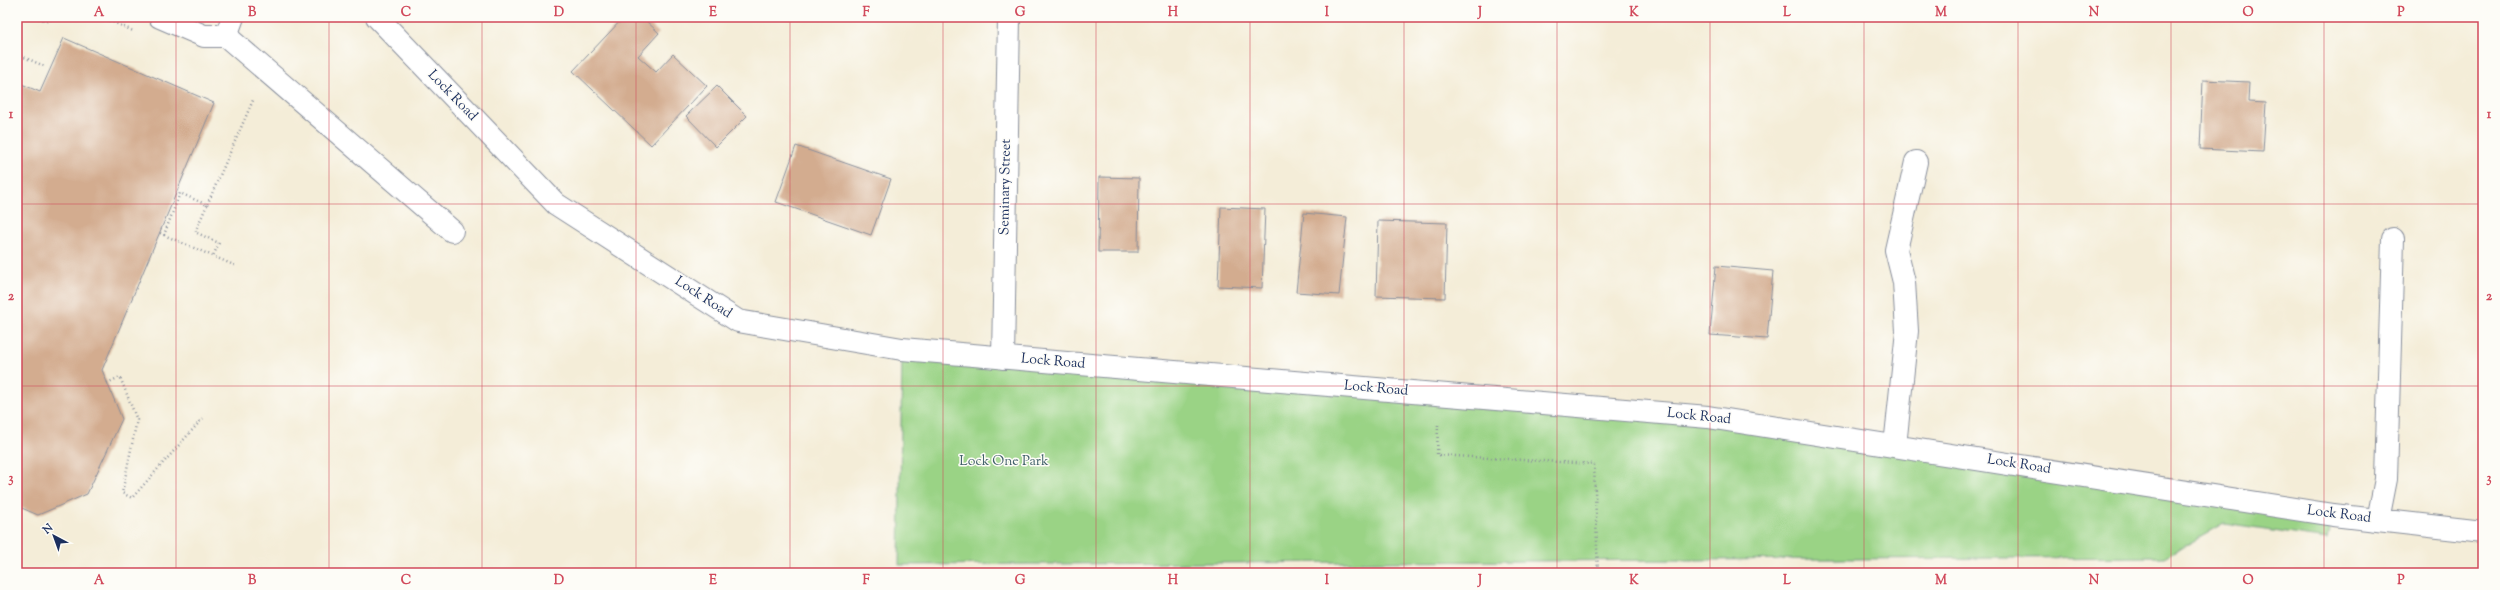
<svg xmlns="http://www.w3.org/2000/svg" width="2500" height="590" viewBox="0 0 2500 590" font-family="'Sorts Mill Goudy',serif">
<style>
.green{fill:#9ad385;stroke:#5a8172}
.building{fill:#d3ac8f}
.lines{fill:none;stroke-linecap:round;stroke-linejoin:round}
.minor-casing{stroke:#888e9b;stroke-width:24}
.path{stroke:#888e9b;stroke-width:2.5;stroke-dasharray:1 3;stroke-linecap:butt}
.minor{stroke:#fff;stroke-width:22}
.grid{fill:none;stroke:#d1495b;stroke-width:1;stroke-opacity:0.55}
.labels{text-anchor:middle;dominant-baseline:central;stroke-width:3;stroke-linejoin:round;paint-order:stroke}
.street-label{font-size:14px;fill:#1b2f5e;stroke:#fdfcf7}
.park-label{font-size:14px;fill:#41606a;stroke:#fdfcf7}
.neatline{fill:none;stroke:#d1495b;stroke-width:1.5}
.grid-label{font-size:13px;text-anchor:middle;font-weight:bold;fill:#d1495b}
</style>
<rect width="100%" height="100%" fill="#fdfcf7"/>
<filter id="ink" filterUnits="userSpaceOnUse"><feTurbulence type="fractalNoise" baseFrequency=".025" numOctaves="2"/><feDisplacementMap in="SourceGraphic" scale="8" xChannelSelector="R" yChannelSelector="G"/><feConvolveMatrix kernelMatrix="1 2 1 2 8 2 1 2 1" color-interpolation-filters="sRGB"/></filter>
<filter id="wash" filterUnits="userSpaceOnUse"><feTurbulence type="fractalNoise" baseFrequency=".012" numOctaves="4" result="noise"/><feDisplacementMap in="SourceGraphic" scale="16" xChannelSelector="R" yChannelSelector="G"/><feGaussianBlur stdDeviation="0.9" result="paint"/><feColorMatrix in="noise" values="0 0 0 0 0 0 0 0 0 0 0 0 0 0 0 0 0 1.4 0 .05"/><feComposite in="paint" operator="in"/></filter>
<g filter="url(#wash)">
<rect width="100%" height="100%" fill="#f4edd8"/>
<path class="green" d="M 902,349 L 1708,417 L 2333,515 L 2327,539 L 2224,524 L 2165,557 L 899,565 Z"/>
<g id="blocks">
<path class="building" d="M 624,17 L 642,17 L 659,33 L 638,56 L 656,72 L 673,54 L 707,86 L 651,145 L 573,71 Z
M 64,38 L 214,103 L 102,370 L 122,419 L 87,494 L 38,515 L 17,506 L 17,82 L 40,92 Z
M 2203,80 L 2249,82 L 2248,102 L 2266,103 L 2263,152 L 2200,149 Z
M 717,86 L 747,116 L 716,147 L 686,116 Z
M 796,146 L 891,179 L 871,235 L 776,202 Z
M 1099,177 L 1139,178 L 1138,252 L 1098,252 Z
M 1221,207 L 1265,209 L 1262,288 L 1218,286 Z
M 1304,213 L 1347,217 L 1339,295 L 1296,292 Z
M 1378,221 L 1447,223 L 1445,298 L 1376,296 Z
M 1716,266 L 1773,271 L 1767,339 L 1710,335 Z"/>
</g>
</g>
<g filter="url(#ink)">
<use href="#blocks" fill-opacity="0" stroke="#888e9b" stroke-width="1"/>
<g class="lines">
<defs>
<path id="minor" d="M 160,17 L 204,36 L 226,36
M 233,17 L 226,36 L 452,231
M 377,17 L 556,204 L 738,321 L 902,349 L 1708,417 L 2333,515 L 2483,532
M 1003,358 L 1009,17
M 1895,446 L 1907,331 L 1904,282 L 1896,250 L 1916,162
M 2378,520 L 2386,479 L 2393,239"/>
</defs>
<use href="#minor" class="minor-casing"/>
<path class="path" d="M 35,17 L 47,21 L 57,17
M 102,17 L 133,31
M 17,54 L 44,66
M 207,205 L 195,232 L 219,243 L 213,256
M 160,233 L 164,235 L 180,193 L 207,205 L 254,98
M 164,235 L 236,266
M 107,383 L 120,377 L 137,420 L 122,493 L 132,498 L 203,418
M 1438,425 L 1437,455 L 1594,464 L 1598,573"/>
<use href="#minor" class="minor"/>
</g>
</g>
<path class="grid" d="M 176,17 L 176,573M 329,17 L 329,573M 482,17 L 482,573M 636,17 L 636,573M 790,17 L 790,573M 943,17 L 943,573M 1096,17 L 1096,573M 1250,17 L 1250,573M 1404,17 L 1404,573M 1557,17 L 1557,573M 1710,17 L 1710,573M 1864,17 L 1864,573M 2018,17 L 2018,573M 2171,17 L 2171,573M 2324,17 L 2324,573M 17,204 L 2483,204M 17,386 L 2483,386"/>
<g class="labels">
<g class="street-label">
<text transform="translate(452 96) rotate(46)">Lock Road</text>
<text transform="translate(1006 187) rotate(-89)">Seminary Street</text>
<text transform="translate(703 298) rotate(33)">Lock Road</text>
<text transform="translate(1053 362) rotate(5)">Lock Road</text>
<text transform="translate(1376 389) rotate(5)">Lock Road</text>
<text transform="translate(1699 417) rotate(6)">Lock Road</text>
<text transform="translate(2019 465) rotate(9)">Lock Road</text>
<text transform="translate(2339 515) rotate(7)">Lock Road</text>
</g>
<g class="park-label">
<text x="1004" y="462">Lock One Park</text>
</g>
</g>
<rect width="2500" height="590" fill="none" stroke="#fdfcf7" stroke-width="44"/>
<g transform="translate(54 536) rotate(319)" stroke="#fdfcf7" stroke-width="3" paint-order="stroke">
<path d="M0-3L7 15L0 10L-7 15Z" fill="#1b2f5e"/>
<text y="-6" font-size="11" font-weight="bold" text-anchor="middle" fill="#1b2f5e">N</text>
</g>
<rect x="22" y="22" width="2456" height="546" class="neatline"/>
<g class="grid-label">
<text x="99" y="16">A</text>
<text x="252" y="16">B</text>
<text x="406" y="16">C</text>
<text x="559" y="16">D</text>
<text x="713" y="16">E</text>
<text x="866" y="16">F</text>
<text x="1020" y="16">G</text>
<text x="1173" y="16">H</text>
<text x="1327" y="16">I</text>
<text x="1480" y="16">J</text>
<text x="1634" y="16">K</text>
<text x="1787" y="16">L</text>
<text x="1941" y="16">M</text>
<text x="2094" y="16">N</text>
<text x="2248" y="16">O</text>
<text x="2401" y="16">P</text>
<text x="11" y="118">1</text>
<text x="2489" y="118">1</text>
<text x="11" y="300">2</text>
<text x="2489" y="300">2</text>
<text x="11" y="482">3</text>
<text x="2489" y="482">3</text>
<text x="99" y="584">A</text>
<text x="252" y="584">B</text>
<text x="406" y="584">C</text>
<text x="559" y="584">D</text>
<text x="713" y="584">E</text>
<text x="866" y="584">F</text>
<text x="1020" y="584">G</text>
<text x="1173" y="584">H</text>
<text x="1327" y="584">I</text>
<text x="1480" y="584">J</text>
<text x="1634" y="584">K</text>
<text x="1787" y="584">L</text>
<text x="1941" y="584">M</text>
<text x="2094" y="584">N</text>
<text x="2248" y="584">O</text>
<text x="2401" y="584">P</text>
</g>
</svg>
